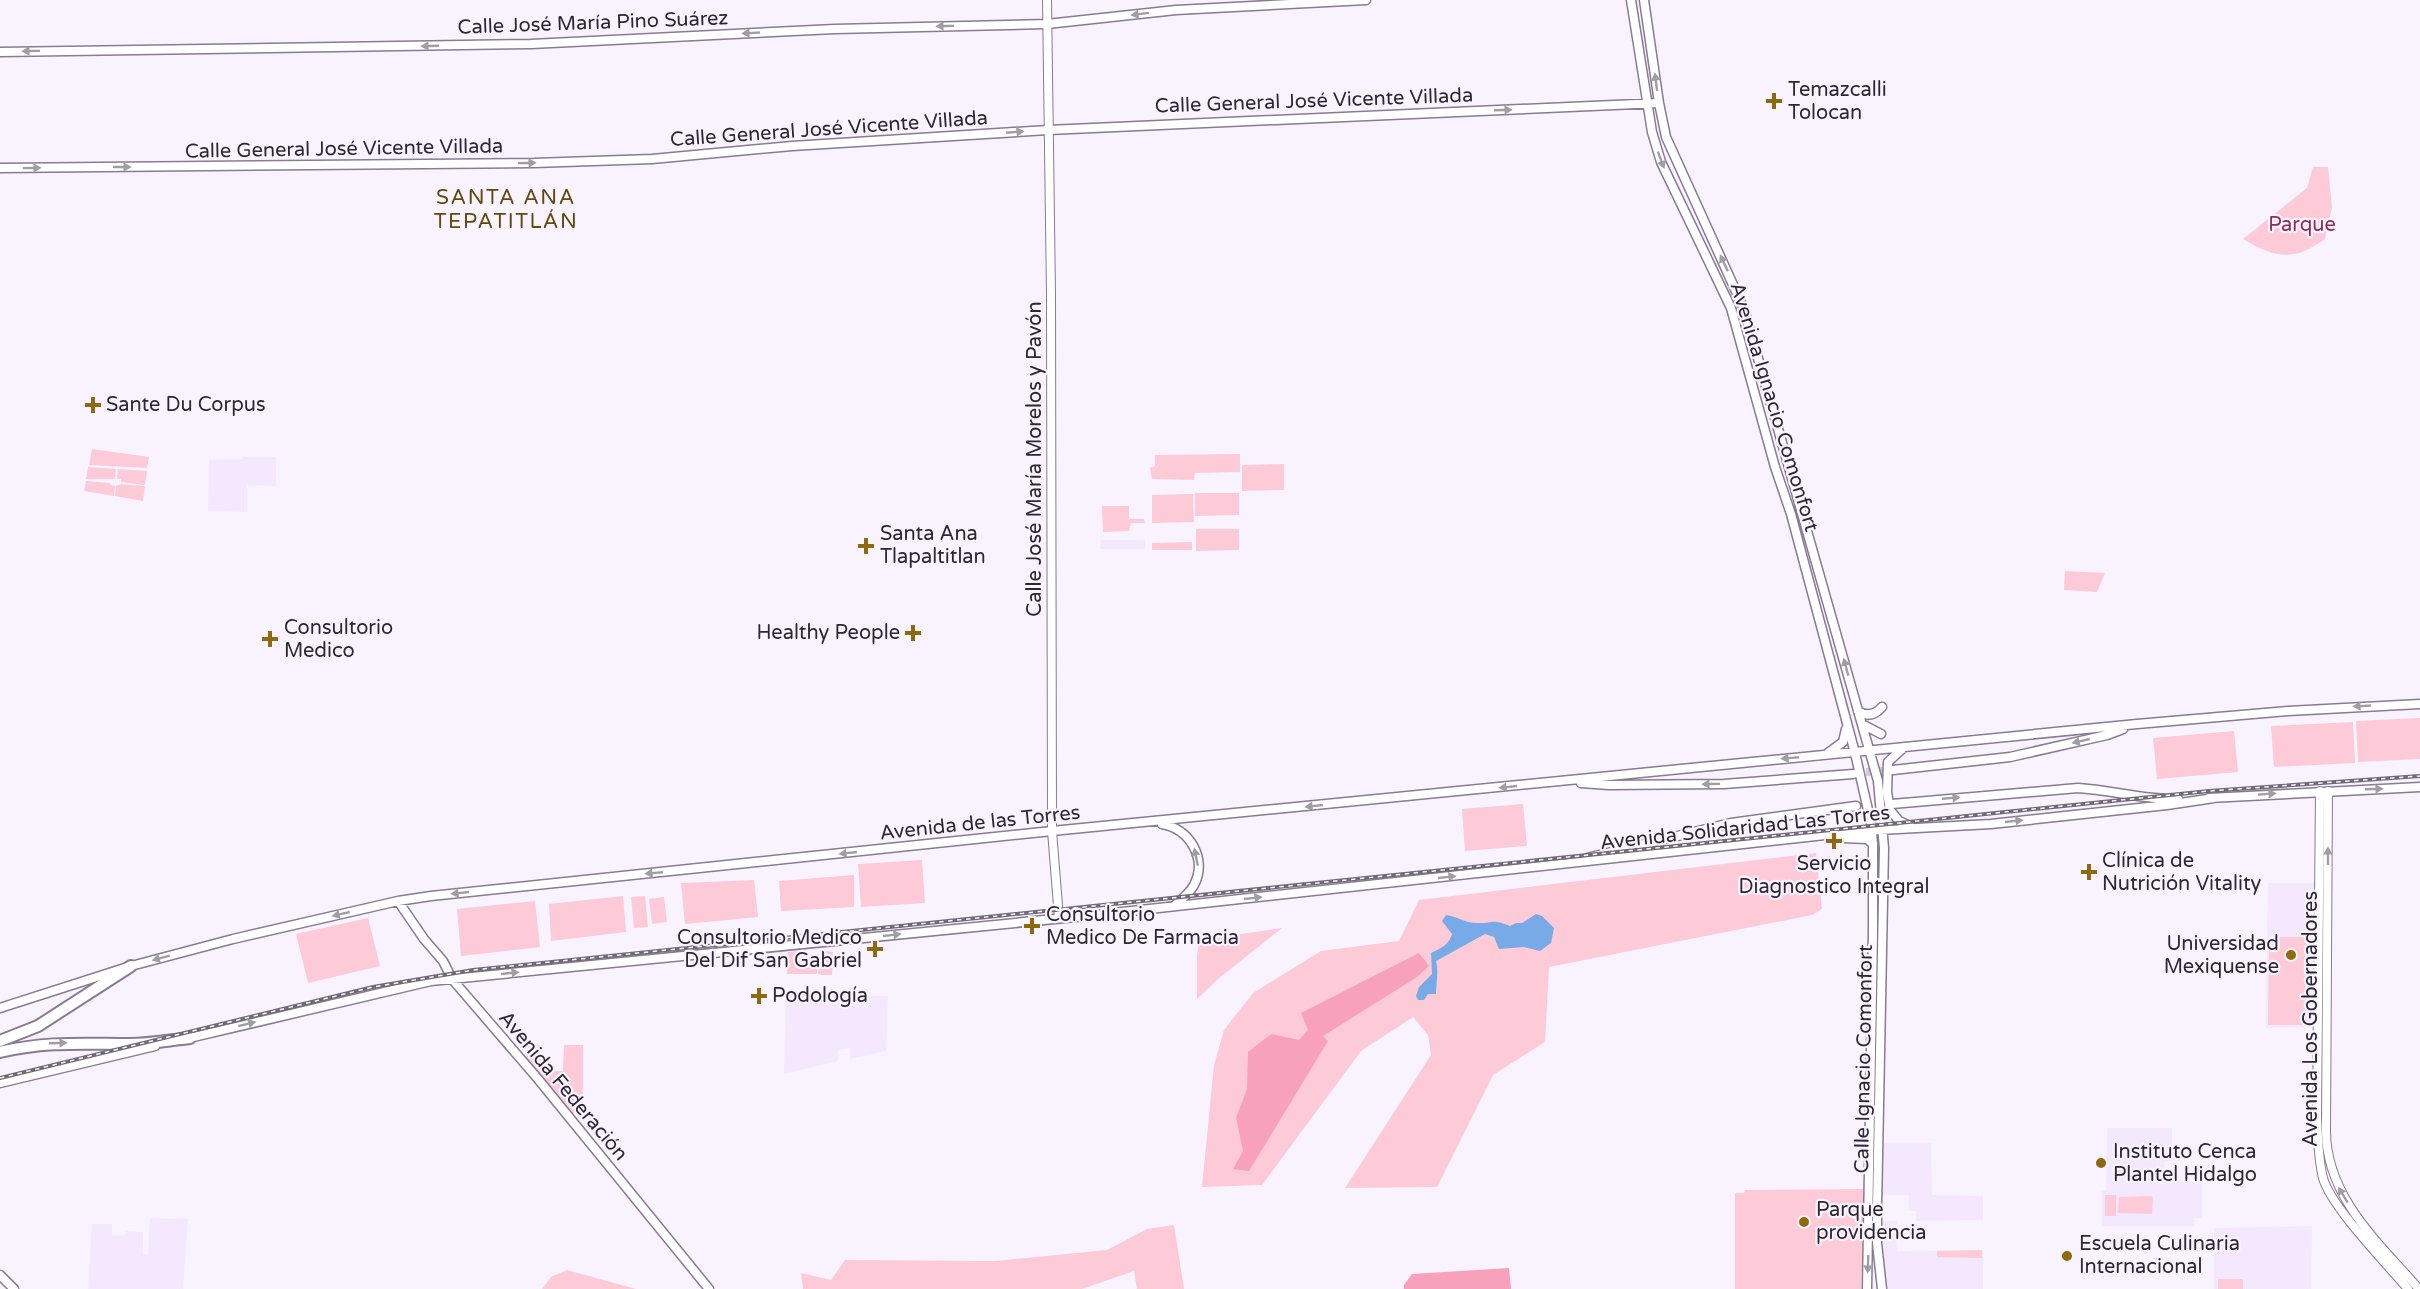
<svg xmlns="http://www.w3.org/2000/svg" width="2420" height="1289" viewBox="0 0 2420 1289" font-family="'Varela Round',sans-serif">
<style>
.built{fill:#f3e8fe}
.green{fill:#fdcad7}
.forest{fill:#f7a2ba}
.water{fill:#77aae6}
.lines{fill:none;stroke-linecap:round;stroke-linejoin:round}
.secondary-tunnel{stroke:#cfcad6;stroke-width:8;stroke-dasharray:8 4;stroke-linecap:butt}
.tertiary-casing{stroke:#877b95;stroke-width:10}
.secondary-casing{stroke:#877b95;stroke-width:11}
.trunk-casing{stroke:#877b95;stroke-width:14}
.tertiary{stroke:#fff;stroke-width:8}
.secondary{stroke:#fff;stroke-width:8}
.trunk{stroke:#fff;stroke-width:10}
.rail-casing{stroke:#706a75;stroke-width:4}
.rail{stroke:#f8f3ff;stroke-width:1.5;stroke-dasharray:4.5;stroke-linecap:butt}
.oneway{fill:#a09ea3}
.poi-dot{fill:#8f690e;stroke:#f8f3ff;stroke-width:2}
.labels{text-anchor:middle;dominant-baseline:central;stroke-width:4.5;stroke-linejoin:round;paint-order:stroke}
.street-label{font-size:20px;fill:#2d2732;stroke:#f8f3ff}
.poi-label{font-size:20px;fill:#2d2732;stroke:#f8f3ff;text-anchor:start}
.park-label{font-size:20px;fill:#8e2d51;stroke:#f8f3ff}
.neighbourhood-label{font-size:21px;letter-spacing:1.5px;fill:#63490e;stroke:#f8f3ff}
</style>
<rect width="100%" height="100%" fill="#f8f3ff"/>
<path class="built" d="M 242,457 L 276,457 L 276,486 L 247,485 L 247,512 L 208,511 L 209,460 L 241,459 Z
M 1101,540 L 1145,540 L 1145,549 L 1100,549 Z
M 2268,883 L 2315,883 L 2315,1027 L 2266,1028 Z
M 786,994 L 888,996 L 886,1051 L 850,1059 L 850,1048 L 838,1050 L 838,1061 L 784,1074 Z
M 2107,1128 L 2172,1128 L 2172,1145 L 2182,1145 L 2182,1161 L 2165,1161 L 2164,1178 L 2153,1178 L 2152,1181 L 2202,1182 L 2202,1218 L 2194,1218 L 2194,1226 L 2102,1226 L 2102,1191 L 2106,1191 Z
M 1877,1143 L 1931,1143 L 1932,1195 L 1983,1196 L 1983,1220 L 1916,1221 L 1916,1211 L 1909,1211 L 1909,1195 L 1880,1195 L 1880,1221 L 1897,1221 L 1897,1251 L 1983,1250 L 1983,1289 L 1884,1289 L 1879,1251 Z
M 150,1218 L 188,1219 L 183,1289 L 88,1289 L 92,1224 L 112,1224 L 112,1235 L 125,1236 L 126,1231 L 143,1232 L 143,1254 L 148,1255 Z
M 2312,1226 L 2311,1289 L 2214,1289 L 2214,1228 Z"/>
<path class="green" d="M 2313,167 L 2328,167 L 2332,207 L 2325,239 C 2293,262 2275,258 2243,239 L 2307,188 Z
M 92,449 L 149,457 L 147,468 L 89,465 Z
M 1240,454 L 1240,472 L 1195,473 L 1194,480 L 1152,479 L 1150,468 L 1155,466 L 1155,455 Z
M 1284,464 L 1284,490 L 1242,491 L 1242,465 Z
M 88,467 L 116,469 L 115,479 L 86,479 Z
M 118,469 L 147,471 L 145,485 L 121,482 L 121,479 L 117,479 Z
M 86,481 L 110,483 L 110,485 L 115,486 L 114,496 L 84,491 Z
M 121,484 L 145,486 L 143,501 L 115,496 L 116,486 Z
M 1195,493 L 1239,493 L 1239,515 L 1195,516 Z
M 1193,494 L 1194,522 L 1152,523 L 1152,495 Z
M 1102,506 L 1129,506 L 1129,519 L 1144,519 L 1145,523 L 1131,523 L 1129,531 L 1103,532 Z
M 1196,529 L 1239,529 L 1239,550 L 1196,551 Z
M 1192,542 L 1192,550 L 1152,550 L 1152,543 Z
M 2065,571 L 2105,573 L 2097,592 L 2064,590 Z
M 2420,718 L 2420,759 L 2358,762 L 2356,721 Z
M 2353,722 L 2355,763 L 2274,767 L 2271,726 Z
M 2234,731 L 2238,772 L 2157,779 L 2153,738 Z
M 1523,804 L 1527,846 L 1465,851 L 1462,809 Z
M 1816,853 L 1822,909 L 1812,915 L 1549,967 L 1545,1042 L 1493,1075 L 1437,1187 L 1345,1188 L 1431,1055 L 1428,1035 L 1413,1017 L 1361,1051 L 1262,1185 L 1202,1187 L 1214,1065 L 1224,1030 L 1253,993 L 1321,951 L 1399,941 L 1419,900 Z
M 922,860 L 925,903 L 861,907 L 858,864 Z
M 854,875 L 854,907 L 781,911 L 779,881 Z
M 754,880 L 758,917 L 685,924 L 681,883 Z
M 623,896 L 626,932 L 551,941 L 549,904 Z
M 645,896 L 648,927 L 634,928 L 631,897 Z
M 664,897 L 667,922 L 652,924 L 649,899 Z
M 535,901 L 540,947 L 461,956 L 457,909 Z
M 368,918 L 380,966 L 308,983 L 296,934 Z
M 1282,928 L 1218,979 L 1197,999 L 1197,955 L 1199,944 L 1221,937 Z
M 2269,937 L 2310,937 L 2310,1025 L 2268,1025 Z
M 805,950 L 806,954 L 817,954 L 817,974 L 787,974 L 788,952 Z
M 821,950 L 833,952 L 832,975 L 820,975 L 818,973 Z
M 524,1044 L 541,1045 L 543,1070 L 563,1071 L 564,1045 L 583,1045 L 583,1108 L 570,1115 L 524,1057 L 530,1051 Z
M 1864,1189 L 1861,1289 L 1735,1289 L 1735,1193 L 1744,1193 L 1745,1190 Z
M 2105,1195 L 2116,1195 L 2116,1216 L 2105,1216 Z
M 2151,1196 L 2153,1197 L 2152,1214 L 2118,1213 L 2119,1197 Z
M 1174,1225 L 1184,1289 L 1137,1289 L 1134,1271 L 1082,1289 L 803,1289 L 801,1273 L 831,1280 L 845,1260 L 996,1261 L 1107,1250 L 1147,1229 Z
M 1982,1250 L 1982,1258 L 1937,1257 L 1937,1251 Z
M 567,1270 L 636,1289 L 542,1289 L 551,1277 Z
M 2243,1279 L 2243,1289 L 2218,1289 L 2218,1279 Z"/>
<path class="forest" d="M 1419,953 L 1429,966 L 1417,977 L 1323,1036 L 1328,1041 L 1249,1171 L 1233,1169 L 1243,1151 L 1236,1118 L 1247,1089 L 1248,1052 L 1271,1034 L 1299,1040 L 1308,1030 L 1301,1013 Z
M 1509,1268 L 1511,1289 L 1404,1289 L 1404,1285 L 1412,1274 Z"/>
<path class="water" d="M 1536,914 L 1542,916 L 1554,928 L 1551,943 L 1540,951 L 1524,947 L 1499,949 L 1494,937 L 1485,934 L 1436,961 C 1439,973 1436,982 1436,994 L 1428,994 L 1424,1000 L 1418,1000 L 1416,996 L 1419,987 L 1432,974 L 1431,953 C 1441,948 1449,945 1452,934 L 1442,921 L 1446,915 C 1456,916 1466,923 1476,923 C 1494,924 1490,918 1510,926 L 1516,923 L 1522,923 Z"/>
<g class="lines">
<path class="secondary-tunnel" d="M 1854,773 L 1892,770"/>
<defs>
<path id="tertiary" d="M 1047,0 L 1051,294 L 1052,831 L 1059,918
M 2320,791 L 2317,1117 C 2318,1137 2318,1158 2323,1178 C 2331,1207 2387,1264 2408,1289
M 2328,791 L 2326,1132 C 2327,1198 2379,1243 2419,1289"/>
<path id="secondary" d="M 1631,0 L 1652,132 L 1661,162 L 1731,308 L 1775,467 L 1791,514 L 1855,753 L 1871,823 L 1873,844 L 1873,931 L 1867,1289
M 1644,0 L 1659,103 L 1666,137 L 1744,309 L 1878,781 L 1884,848 L 1877,1208 L 1877,1243 L 1882,1289
M 0,52 L 531,44 L 835,29 L 1047,24 L 1176,10 L 1366,0
M 0,168 L 534,163 L 652,159 L 792,146 L 1048,130 L 1659,103
M 1858,711 C 1867,717 1875,715 1882,707
M 1862,724 L 1881,734
M 1902,749 L 1888,762 L 1887,792 L 1890,810 L 1899,821 L 1910,826
M 1828,753 L 1843,742 L 1846,729
M 1893,770 L 2010,757 L 2107,735 L 2123,729
M 1581,783 L 1609,785 L 1724,784 L 1853,774
M 2209,798 L 2420,787
M 1892,804 L 2078,788 C 2112,790 2144,800 2178,799
M 1162,824 C 1189,828 1208,859 1194,885 C 1190,893 1181,900 1174,906
M 1842,838 L 1867,839 L 1873,844
M 1587,858 L 1731,823 L 1856,806
M 398,901 L 424,939 L 443,961 L 452,979 L 538,1079 L 709,1289
M 0,1008 L 131,966 L 233,939 L 398,901 L 431,896 L 1052,831 L 2137,724 L 2288,711 L 2420,704
M 185,1039 L 431,981 L 1095,915 L 1861,831 L 1991,824 L 2167,805 L 2214,798
M 0,1083 L 155,1046
M 0,1275 L 14,1289"/>
<path id="trunk" d="M 0,1041 L 38,1026 L 131,966
M 0,1052 C 47,1041 83,1044 130,1044 C 150,1044 170,1040 190,1038"/>
</defs>
<use href="#tertiary" class="tertiary-casing"/>
<use href="#secondary" class="secondary-casing"/>
<use href="#trunk" class="trunk-casing"/>
<use href="#tertiary" class="tertiary"/>
<use href="#secondary" class="secondary"/>
<use href="#trunk" class="trunk"/>
<defs>
<path id="rail" d="M 0,1078 L 373,987 L 473,970 L 2209,791 L 2420,776"/>
</defs>
<use href="#rail" class="rail-casing"/>
<use href="#rail" class="rail"/>
</g>
<defs><path id="oneway-solid" d="M-6-.8H1V-3.2L6.5 0L1 3.2V.8H-6Z" transform="scale(1.5)"/></defs>
<g class="oneway">
<use href="#oneway-solid" transform="translate(1140 14) rotate(173)"/>
<use href="#oneway-solid" transform="translate(945 26) rotate(179)"/>
<use href="#oneway-solid" transform="translate(751 33) rotate(177)"/>
<use href="#oneway-solid" transform="translate(430 46) rotate(178)"/>
<use href="#oneway-solid" transform="translate(31 51) rotate(179)"/>
<use href="#oneway-solid" transform="translate(1656 82) rotate(-97)"/>
<use href="#oneway-solid" transform="translate(1503 110) rotate(-2)"/>
<use href="#oneway-solid" transform="translate(1015 132) rotate(-5)"/>
<use href="#oneway-solid" transform="translate(1661 160) rotate(69)"/>
<use href="#oneway-solid" transform="translate(527 163) rotate(-1)"/>
<use href="#oneway-solid" transform="translate(122 167)"/>
<use href="#oneway-solid" transform="translate(32 168) rotate(-1)"/>
<use href="#oneway-solid" transform="translate(1724 263) rotate(-115)"/>
<use href="#oneway-solid" transform="translate(1846 667) rotate(-105)"/>
<use href="#oneway-solid" transform="translate(2362 706) rotate(177)"/>
<use href="#oneway-solid" transform="translate(2081 741) rotate(167)"/>
<use href="#oneway-solid" transform="translate(1790 758) rotate(175)"/>
<use href="#oneway-solid" transform="translate(1711 784) rotate(179)"/>
<use href="#oneway-solid" transform="translate(1508 787) rotate(174)"/>
<use href="#oneway-solid" transform="translate(2374 789) rotate(-2)"/>
<use href="#oneway-solid" transform="translate(2267 794) rotate(-4)"/>
<use href="#oneway-solid" transform="translate(1951 798) rotate(-5)"/>
<use href="#oneway-solid" transform="translate(1314 806) rotate(174)"/>
<use href="#oneway-solid" transform="translate(2014 821) rotate(-6)"/>
<use href="#oneway-solid" transform="translate(848 853) rotate(174)"/>
<use href="#oneway-solid" transform="translate(2328 856) rotate(-90)"/>
<use href="#oneway-solid" transform="translate(1196 857) rotate(-102)"/>
<use href="#oneway-solid" transform="translate(654 873) rotate(175)"/>
<use href="#oneway-solid" transform="translate(1447 877) rotate(-6)"/>
<use href="#oneway-solid" transform="translate(460 893) rotate(174)"/>
<use href="#oneway-solid" transform="translate(1253 898) rotate(-6)"/>
<use href="#oneway-solid" transform="translate(341 914) rotate(167)"/>
<use href="#oneway-solid" transform="translate(892 935) rotate(-6)"/>
<use href="#oneway-solid" transform="translate(161 958) rotate(165)"/>
<use href="#oneway-solid" transform="translate(510 973) rotate(-6)"/>
<use href="#oneway-solid" transform="translate(247 1024) rotate(-14)"/>
<use href="#oneway-solid" transform="translate(58 1043) rotate(-2)"/>
<use href="#oneway-solid" transform="translate(2343 1195) rotate(-121)"/>
<use href="#oneway-solid" transform="translate(1868 1264) rotate(92)"/>
</g>
<g class="poi-dot">
<path d="M1771 92h6v6h6v6h-6v6h-6v-6h-6v-6h6z"/>
<path d="M90 396h6v6h6v6h-6v6h-6v-6h-6v-6h6z"/>
<path d="M863 537h6v6h6v6h-6v6h-6v-6h-6v-6h6z"/>
<path d="M910 624h6v6h6v6h-6v6h-6v-6h-6v-6h6z"/>
<path d="M267 630h6v6h6v6h-6v6h-6v-6h-6v-6h6z"/>
<path d="M1831 832h6v6h6v6h-6v6h-6v-6h-6v-6h6z"/>
<path d="M2086 863h6v6h6v6h-6v6h-6v-6h-6v-6h6z"/>
<path d="M1029 917h6v6h6v6h-6v6h-6v-6h-6v-6h6z"/>
<path d="M872 940h6v6h6v6h-6v6h-6v-6h-6v-6h6z"/>
<circle cx="2291" cy="955" r="6"/>
<path d="M756 987h6v6h6v6h-6v6h-6v-6h-6v-6h6z"/>
<circle cx="2101" cy="1163" r="6"/>
<circle cx="1804" cy="1222" r="6"/>
<circle cx="2067" cy="1256" r="6"/>
</g>
<g class="labels">
<g class="street-label">
<text transform="translate(593 23) rotate(-2)">Calle José María Pino Suárez</text>
<text transform="translate(1314 101) rotate(-2)">Calle General José Vicente Villada</text>
<text transform="translate(829 129) rotate(-4)">Calle General José Vicente Villada</text>
<text transform="translate(344 149) rotate(-1)">Calle General José Vicente Villada</text>
<text transform="translate(1774 407) rotate(73)">Avenida Ignacio Comonfort</text>
<text transform="translate(1035 459) rotate(-90)">Calle José María Morelos y Pavón</text>
<text transform="translate(980 823) rotate(-6)">Avenida de las Torres</text>
<text transform="translate(1745 828) rotate(-6)">Avenida Solidaridad Las Torres</text>
<text transform="translate(2311 1019) rotate(-90)">Avenida Los Gobernadores</text>
<text transform="translate(1864 1059) rotate(-89)">Calle Ignacio Comonfort</text>
<text transform="translate(563 1086) rotate(50)">Avenida Federación</text>
</g>
<g class="poi-label">
<text x="1788" y="90">Temazcalli<tspan x="1788" dy="23">Tolocan</tspan></text>
<text x="106" y="405">Sante Du Corpus</text>
<text x="880" y="534">Santa Ana<tspan x="880" dy="23">Tlapaltitlan</tspan></text>
<text x="284" y="628">Consultorio<tspan x="284" dy="23">Medico</tspan></text>
<text x="900" y="633" text-anchor="end">Healthy People</text>
<text x="2102" y="861">Clínica de<tspan x="2102" dy="23">Nutrición Vitality</tspan></text>
<text x="1834" y="864" text-anchor="middle">Servicio<tspan x="1834" dy="23">Diagnostico Integral</tspan></text>
<text x="1046" y="915">Consultorio<tspan x="1046" dy="23">Medico De Farmacia</tspan></text>
<text x="862" y="938" text-anchor="end">Consultorio Medico<tspan x="862" dy="23">Del Dif San Gabriel</tspan></text>
<text x="2279" y="944" text-anchor="end">Universidad<tspan x="2279" dy="23">Mexiquense</tspan></text>
<text x="772" y="996">Podología</text>
<text x="2113" y="1152">Instituto Cenca<tspan x="2113" dy="23">Plantel Hidalgo</tspan></text>
<text x="1816" y="1210">Parque<tspan x="1816" dy="23">providencia</tspan></text>
<text x="2079" y="1244">Escuela Culinaria<tspan x="2079" dy="23">Internacional</tspan></text>
</g>
<g class="park-label">
<text x="2302" y="225">Parque</text>
</g>
<g class="neighbourhood-label">
<text x="506" y="197">SANTA ANA<tspan x="506" dy="24">TEPATITLÁN</tspan></text>
</g>
</g>
</svg>
